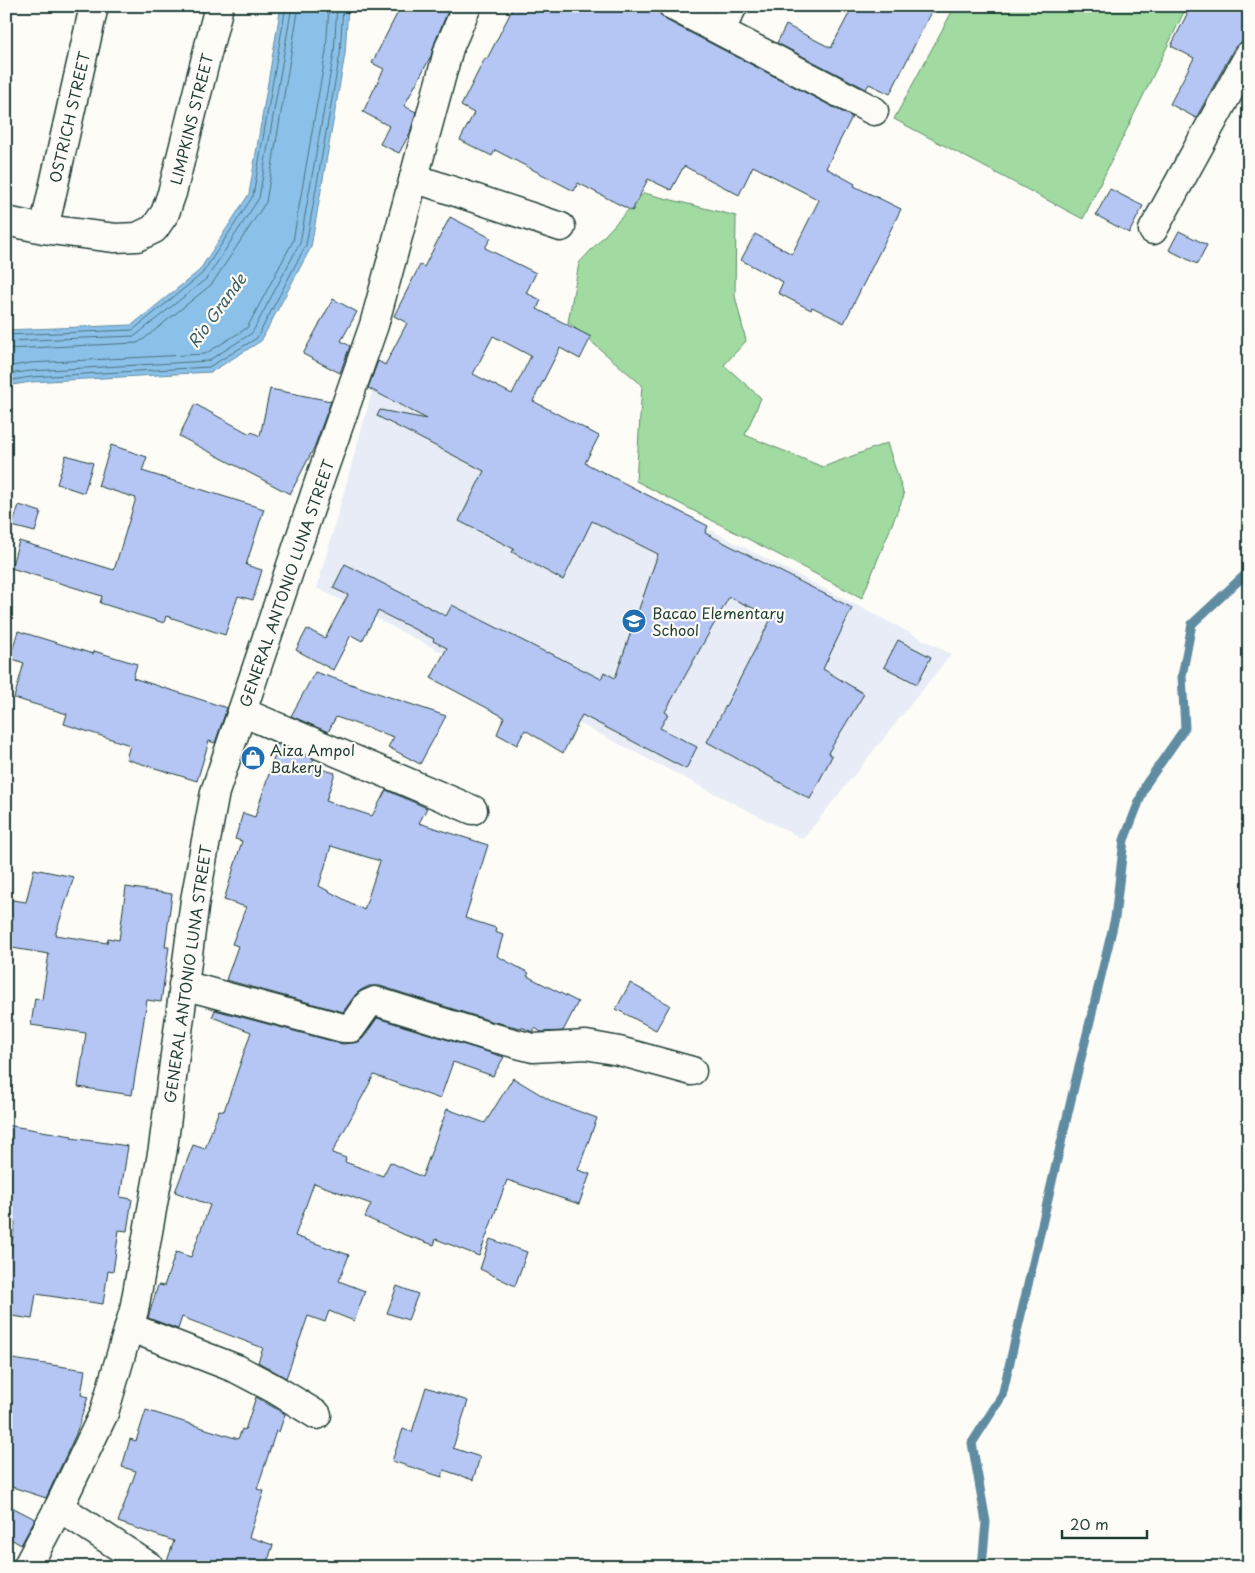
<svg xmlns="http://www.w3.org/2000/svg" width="1255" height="1573" viewBox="0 0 1255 1573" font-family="'Playpen Sans',sans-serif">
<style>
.built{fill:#e7ecf6}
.green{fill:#a1dba1;stroke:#608c6a}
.water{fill:#8bc1e9;stroke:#608ca1}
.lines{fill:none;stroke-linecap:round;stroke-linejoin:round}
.shore{stroke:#4a727c;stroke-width:1}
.stream{stroke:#608ca1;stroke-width:9}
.building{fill:#b5c6f5;stroke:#1f3d34;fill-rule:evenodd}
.minor-casing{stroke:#1f3d34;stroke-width:31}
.tertiary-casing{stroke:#1f3d34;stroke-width:31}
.secondary-casing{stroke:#1f3d34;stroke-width:31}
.minor{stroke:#fdfcf7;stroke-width:28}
.tertiary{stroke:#fdfcf7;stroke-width:28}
.secondary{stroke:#fdfcf7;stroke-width:28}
.labels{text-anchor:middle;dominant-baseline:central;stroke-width:4.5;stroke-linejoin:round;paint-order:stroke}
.street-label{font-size:15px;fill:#1f3d34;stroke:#fdfcf7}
.poi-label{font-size:15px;fill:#1f3d34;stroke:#fdfcf7;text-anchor:start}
.water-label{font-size:16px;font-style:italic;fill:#3a5e61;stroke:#fdfcf7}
</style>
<rect width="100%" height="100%" fill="#fdfcf7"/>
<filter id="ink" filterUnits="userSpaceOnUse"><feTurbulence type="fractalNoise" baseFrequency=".02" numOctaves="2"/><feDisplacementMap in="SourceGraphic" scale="10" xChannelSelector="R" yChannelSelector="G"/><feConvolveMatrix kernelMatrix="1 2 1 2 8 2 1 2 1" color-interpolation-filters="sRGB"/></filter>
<g filter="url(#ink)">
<path class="built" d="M 381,360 L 951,654 L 803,839 L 317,588 Z"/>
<path class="green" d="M 955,6 L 1187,6 L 1083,219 L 894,119 Z
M 644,193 L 736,216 L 735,296 L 746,341 L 724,365 L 761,398 L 745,435 L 823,467 L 887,443 L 904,495 L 862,598 L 636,481 L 642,385 L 568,322 L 579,263 Z"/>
<path class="water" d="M 281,6 L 348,6 L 345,54 L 311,247 L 261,341 L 211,372 L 31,382 L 6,386 L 6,330 L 132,325 L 199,271 L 249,194 Z"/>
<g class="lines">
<path class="shore" d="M 6,335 L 133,330 L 202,274 L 253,196 L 286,6
M 6,341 L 135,336 L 207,278 L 259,198 L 292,6
M 6,349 L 137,343 L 144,339 L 212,284 L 266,202 L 299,6
M 6,367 L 30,363 L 205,354 L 247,328 L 293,241 L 326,52 L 329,6
M 6,374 L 31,371 L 208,361 L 252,333 L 300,243 L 334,53 L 337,6
M 6,381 L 31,377 L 209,367 L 257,338 L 306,245 L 340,54 L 343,6"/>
<path class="stream" d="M 982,1567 L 986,1522 L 972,1443 L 1002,1396 L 1075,1083 L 1115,918 L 1124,840 L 1146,784 L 1185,728 L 1182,676 L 1192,624 L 1249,571"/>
</g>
<path class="building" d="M 401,6 L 450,6 L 435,42 L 431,56 L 404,106 L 416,112 L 410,133 L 399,153 L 380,144 L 389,126 L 363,112 L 384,69 L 372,63 Z
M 514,6 L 657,6 L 660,14 L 666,20 L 852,117 L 826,168 L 855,184 L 854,186 L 901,209 L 844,323 L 812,307 L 811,310 L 778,293 L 783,282 L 741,260 L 755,234 L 792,254 L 819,200 L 753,166 L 739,195 L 684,166 L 671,190 L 648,179 L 632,211 L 578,183 L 574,191 L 495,150 L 492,156 L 460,140 L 474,113 L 461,106 L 485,58 L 487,59 Z
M 853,6 L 934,6 L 890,94 L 869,84 L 866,89 L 777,43 L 786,25 L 831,48 Z
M 1191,6 L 1249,6 L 1249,31 L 1244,41 L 1235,47 L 1196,118 L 1170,104 L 1194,58 L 1171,46 Z
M 1110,189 L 1143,206 L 1129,233 L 1096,215 Z
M 450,217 L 491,238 L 485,248 L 536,273 L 526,293 L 541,300 L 537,309 L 591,337 L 580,359 L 560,348 L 533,401 L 599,436 L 585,463 L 708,526 L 705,533 L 852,608 L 823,669 L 864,694 L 828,753 L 832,756 L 810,799 L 707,742 L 772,617 L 729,597 L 665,712 L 668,714 L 660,728 L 697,747 L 686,769 L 582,715 L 563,753 L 525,730 L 517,745 L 497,734 L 504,717 L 431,678 L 447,648 L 433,641 L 434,639 L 378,611 L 362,641 L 351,635 L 333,670 L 296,650 L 307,629 L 325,638 L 348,595 L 333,588 L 345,564 L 446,616 L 452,605 L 547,653 L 548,652 L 601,679 L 604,672 L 615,678 L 658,554 L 592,521 L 563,580 L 512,552 L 514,549 L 459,521 L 484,471 L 377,416 L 380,410 L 427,419 L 368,388 L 378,361 L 385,365 L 407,323 L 394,316 L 420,265 L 424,267 ZM 493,336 L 531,356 L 512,394 L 473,374 Z
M 1179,231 L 1207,245 L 1197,264 L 1169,250 Z
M 333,299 L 357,312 L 341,341 L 350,346 L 340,373 L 303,354 Z
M 270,389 L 331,401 L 314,448 L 290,494 L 179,436 L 195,404 L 250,434 L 252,432 L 260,436 Z
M 111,445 L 147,457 L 142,471 L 264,509 L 246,565 L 262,570 L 253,600 L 238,596 L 225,635 L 166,616 L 164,623 L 100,603 L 102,596 L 11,568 L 19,541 L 114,570 L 136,498 L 98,486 Z
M 66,455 L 93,463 L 84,493 L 57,484 Z
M 19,505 L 41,512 L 35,532 L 12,526 Z
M 18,631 L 93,654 L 94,651 L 137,664 L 133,678 L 227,708 L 215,743 L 209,741 L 197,781 L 126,759 L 130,745 L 64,724 L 67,714 L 14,698 L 24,663 L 10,658 Z
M 898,640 L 931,657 L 917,684 L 884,667 Z
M 315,672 L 446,716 L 420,764 L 388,747 L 394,737 L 336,717 L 328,732 L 291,716 Z
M 276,744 L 314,759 L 310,766 L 335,773 L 326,801 L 372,816 L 386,790 L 427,808 L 419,823 L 488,845 L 465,918 L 496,928 L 495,932 L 503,935 L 497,956 L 529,973 L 527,976 L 578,1002 L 563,1031 L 541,1032 L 535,1028 L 533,1032 L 521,1027 L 520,1028 L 491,1021 L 380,986 L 369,986 L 361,990 L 355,995 L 343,1012 L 226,980 L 238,946 L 232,944 L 246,907 L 224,900 L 242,841 L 235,839 L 243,813 L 255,817 L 276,752 L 273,751 ZM 331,846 L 380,861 L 364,910 L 319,886 Z
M 34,869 L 74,877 L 55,935 L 107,943 L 108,938 L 119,940 L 126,887 L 172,894 L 165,947 L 169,947 L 161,1002 L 147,1000 L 132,1095 L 78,1087 L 86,1033 L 31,1025 L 35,998 L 42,1000 L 49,953 L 49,954 L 6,947 L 6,899 L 26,902 Z
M 630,983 L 670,1005 L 656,1030 L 616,1009 Z
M 215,1010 L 343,1044 L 359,1042 L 364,1037 L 377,1018 L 504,1057 L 493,1076 L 453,1062 L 440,1099 L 374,1075 L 332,1153 L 346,1158 L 345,1162 L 383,1176 L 390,1162 L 422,1177 L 447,1109 L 485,1123 L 513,1078 L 553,1102 L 597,1118 L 578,1170 L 590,1174 L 579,1204 L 507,1180 L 479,1256 L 436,1239 L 434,1245 L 405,1235 L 365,1217 L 371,1204 L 314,1183 L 295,1236 L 349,1255 L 339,1281 L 365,1291 L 354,1321 L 329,1311 L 325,1322 L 308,1316 L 286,1378 L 258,1362 L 263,1348 L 182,1317 L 178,1329 L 148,1318 L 158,1285 L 164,1286 L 176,1252 L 191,1257 L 210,1205 L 175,1192 L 193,1145 L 205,1149 L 219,1110 L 224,1111 L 251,1032 L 212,1017 Z
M 6,1125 L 72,1136 L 71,1138 L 128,1146 L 120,1197 L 132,1199 L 127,1231 L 119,1230 L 113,1272 L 108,1271 L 103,1304 L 36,1294 L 32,1319 L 6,1315 L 6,1282 L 15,1222 L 6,1220 Z
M 490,1239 L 527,1252 L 515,1286 L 480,1269 Z
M 397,1286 L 418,1294 L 408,1320 L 387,1313 Z
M 6,1358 L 85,1370 L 81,1395 L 88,1397 L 76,1434 L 46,1498 L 6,1485 Z
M 426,1387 L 468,1401 L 453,1448 L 480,1457 L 473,1480 L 444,1470 L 442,1477 L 392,1461 L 403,1429 L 412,1432 Z
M 256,1397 L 285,1414 L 279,1432 L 276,1431 L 257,1489 L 264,1491 L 249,1537 L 273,1545 L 266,1567 L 165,1567 L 174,1541 L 118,1522 L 136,1471 L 122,1467 L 130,1439 L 136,1441 L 146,1410 L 238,1439 L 242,1429 L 245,1430 Z
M 6,1504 L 35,1519 L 21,1545 L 6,1536 Z"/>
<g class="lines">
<defs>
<path id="minor" d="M 673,6 L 874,111
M 720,30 L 733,6
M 414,178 L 561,227
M 6,221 L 44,229 L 115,238 L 137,237 L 154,229 L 165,213 L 172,193 L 219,6
M 44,229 L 94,6
M 1153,230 L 1249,55
M 242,712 L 473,810
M 183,985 L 343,1028 L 351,1028 L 368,1004 L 375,1001 L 487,1036 L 533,1048 L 586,1045 L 619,1051 L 692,1071
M 129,1327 L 237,1369 L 273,1388 L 317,1415"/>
<path id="tertiary" d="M 59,1507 L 150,1567"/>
<path id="secondary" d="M 27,1567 L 59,1507 L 104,1413 L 134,1310 L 163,1148 L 195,900 L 215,792 L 319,482 L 374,325 L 449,48 L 467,6"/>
</defs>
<use href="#minor" class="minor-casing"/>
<use href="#tertiary" class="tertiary-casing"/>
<use href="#secondary" class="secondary-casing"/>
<use href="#minor" class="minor"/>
<use href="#tertiary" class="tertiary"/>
<use href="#secondary" class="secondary"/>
</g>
</g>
<defs>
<symbol id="school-disc" viewBox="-11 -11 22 22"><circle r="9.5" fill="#1f6fb2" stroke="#fdfcf7"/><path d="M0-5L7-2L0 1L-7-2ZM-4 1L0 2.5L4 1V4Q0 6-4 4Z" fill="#fff"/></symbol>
<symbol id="shop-disc" viewBox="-11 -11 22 22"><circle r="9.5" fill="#1f6fb2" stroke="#fdfcf7"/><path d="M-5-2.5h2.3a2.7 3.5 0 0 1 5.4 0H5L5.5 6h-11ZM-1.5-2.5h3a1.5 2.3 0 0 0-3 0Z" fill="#fff"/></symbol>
</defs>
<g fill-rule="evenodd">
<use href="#school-disc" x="620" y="607" width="28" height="28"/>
<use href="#shop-disc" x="239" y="744" width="28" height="28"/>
</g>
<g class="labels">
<g class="street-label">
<text transform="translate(69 117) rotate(-77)">OSTRICH STREET</text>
<text transform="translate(191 119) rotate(-76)">LIMPKINS STREET</text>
<text transform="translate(286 583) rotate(-71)">GENERAL ANTONIO LUNA STREET</text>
<text transform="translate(187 974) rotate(-82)">GENERAL ANTONIO LUNA STREET</text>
</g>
<g class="poi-label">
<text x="652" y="612">Bacao Elementary<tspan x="652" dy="17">School</tspan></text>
<text x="270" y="749">Aiza Ampol<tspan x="270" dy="17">Bakery</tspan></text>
</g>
<g class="water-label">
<text transform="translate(216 310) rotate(-54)">Rio Grande</text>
</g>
</g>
<rect width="1255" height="1573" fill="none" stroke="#fdfcf7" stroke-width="25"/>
<rect x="12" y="12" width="1230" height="1548" fill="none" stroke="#1f3d34" stroke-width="2" filter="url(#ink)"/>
<path d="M1062 1530v8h85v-8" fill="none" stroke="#1f3d34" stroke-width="2.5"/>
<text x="1070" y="1530" font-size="15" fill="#1f3d34" stroke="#fdfcf7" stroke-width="4" paint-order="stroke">20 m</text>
</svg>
